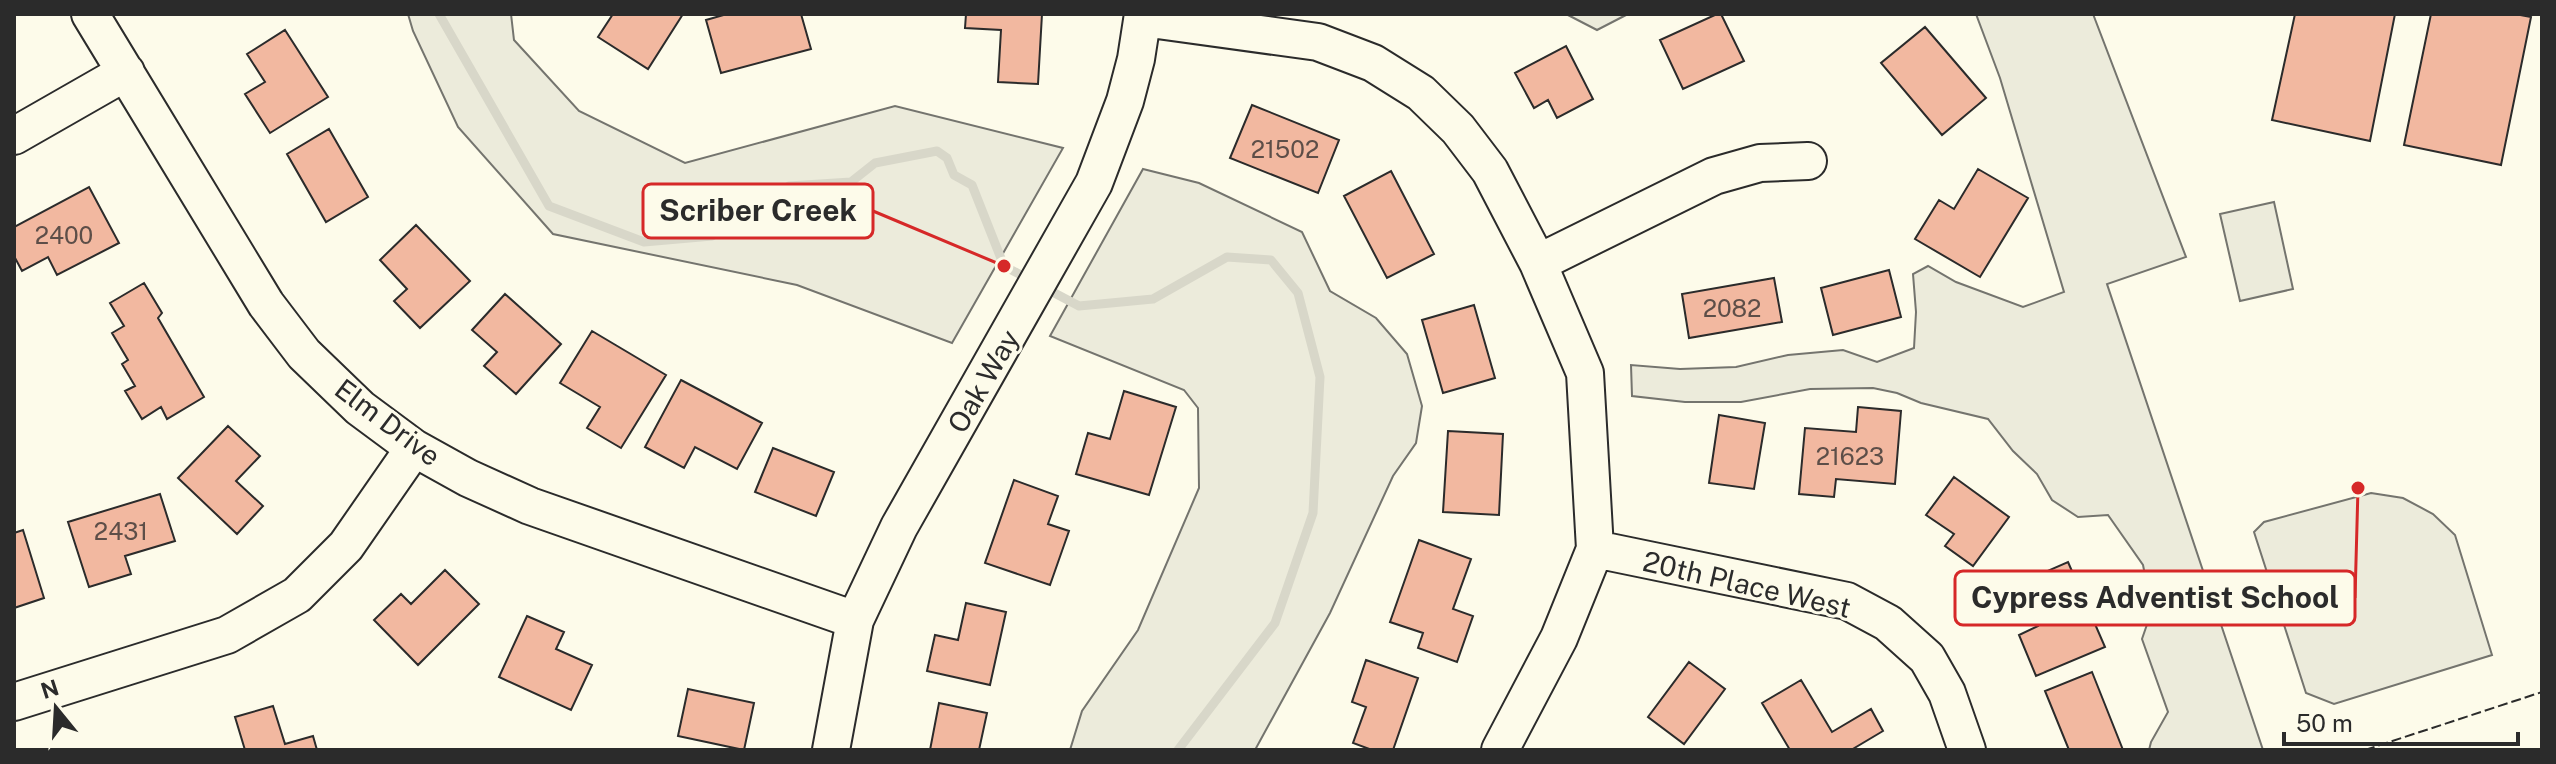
<svg xmlns="http://www.w3.org/2000/svg" width="2556" height="764" viewBox="0 0 2556 764" font-family="'Public Sans',sans-serif">
<style>
.green{fill:#ecebdb;stroke:#74746e;stroke-width:2}
.lines{fill:none;stroke-linecap:round;stroke-linejoin:round}
.stream{stroke:#d8d7c9;stroke-width:9}
.building{fill:#f2b8a0;stroke:#2b2b2b;stroke-width:2}
.minor-casing{stroke:#2b2b2b;stroke-width:40}
.minor{stroke:#fdfbea;stroke-width:36}
.fence{stroke:#2b2b2b;stroke-width:2;stroke-dasharray:10 4;stroke-linecap:butt}
.labels{text-anchor:middle;dominant-baseline:central;stroke-width:6;stroke-linejoin:round;paint-order:stroke}
.number-label{font-size:24px;fill:#5d4e48}
.street-label{font-size:28px;fill:#2b2b2b;stroke:#fdfbea}
.leader{fill:none;stroke:#d62828;stroke-width:3}
.callout-dot{fill:#d62828;stroke:#fdfbea;stroke-width:3}
.callout{fill:#fdfbea;stroke:#d62828;stroke-width:3}
.callout-label{font-size:30px;text-anchor:middle;font-weight:bold;fill:#2b2b2b}
</style>
<rect width="100%" height="100%" fill="#fdfbea"/>
<path class="green" d="M 408,14 L 511,14 L 514,40 L 579,111 L 685,163 L 895,106 L 1063,148 L 952,343 L 797,285 L 553,234 L 458,127 L 413,31 Z
M 1566,14 L 1628,14 L 1597,30 Z
M 1976,14 L 2093,14 L 2186,257 L 2107,284 L 2263,750 L 2149,750 L 2151,742 L 2168,712 L 2142,639 L 2152,610 L 2143,565 L 2108,515 L 2078,517 L 2052,500 L 2037,474 L 2013,451 L 1988,419 L 1921,403 L 1897,393 L 1873,388 L 1810,389 L 1741,402 L 1685,402 L 1632,396 L 1631,365 L 1680,369 L 1736,367 L 1788,355 L 1843,350 L 1877,362 L 1914,348 L 1916,312 L 1913,274 L 1928,266 L 1956,282 L 2023,307 L 2064,292 L 2000,78 Z
M 1143,169 L 1199,183 L 1302,232 L 1330,291 L 1376,318 L 1407,354 L 1422,406 L 1416,443 L 1393,476 L 1330,613 L 1255,750 L 1070,750 L 1082,711 L 1138,630 L 1199,488 L 1198,408 L 1184,390 L 1050,336 Z
M 2274,202 L 2293,289 L 2240,301 L 2220,214 Z
M 2371,493 L 2403,498 L 2433,514 L 2455,535 L 2492,655 L 2334,704 L 2306,693 L 2254,532 L 2264,522 Z"/>
<g class="lines">
<path class="stream" d="M 439,14 L 549,206 L 644,242 L 712,236 L 789,186 L 851,182 L 875,163 L 937,151 L 947,158 L 954,175 L 972,185 L 1004,266 L 1032,281
M 1045,288 L 1079,306 L 1153,299 L 1227,257 L 1271,260 L 1298,293 L 1320,377 L 1313,513 L 1275,623 L 1178,750"/>
</g>
<path class="building" d="M 613,14 L 683,14 L 648,69 L 598,37 Z
M 727,14 L 801,14 L 811,49 L 721,73 L 706,20 Z
M 966,14 L 1042,14 L 1038,84 L 998,82 L 1001,30 L 965,28 Z
M 1717,14 L 1721,14 L 1744,61 L 1683,89 L 1660,40 Z
M 2295,14 L 2395,14 L 2370,141 L 2272,120 Z
M 2431,14 L 2515,14 L 2531,17 L 2501,165 L 2404,145 Z
M 1925,27 L 1986,98 L 1942,135 L 1881,63 Z
M 285,30 L 328,97 L 270,133 L 245,94 L 265,82 L 247,54 Z
M 1566,46 L 1593,99 L 1557,118 L 1548,100 L 1534,108 L 1515,73 Z
M 1252,105 L 1339,140 L 1318,193 L 1230,158 Z
M 329,129 L 368,197 L 326,222 L 287,154 Z
M 1978,169 L 2028,198 L 1980,277 L 1915,239 L 1939,200 L 1954,209 Z
M 1391,171 L 1434,254 L 1387,278 L 1344,196 Z
M 89,187 L 119,243 L 57,275 L 48,257 L 22,271 L 14,256 L 14,227 Z
M 416,225 L 470,281 L 420,328 L 394,301 L 407,289 L 380,260 Z
M 1889,270 L 1901,317 L 1833,335 L 1821,288 Z
M 1774,278 L 1782,322 L 1689,338 L 1682,294 Z
M 144,283 L 162,313 L 158,318 L 204,397 L 167,419 L 161,407 L 142,419 L 125,391 L 135,386 L 122,364 L 128,360 L 112,333 L 124,326 L 110,303 Z
M 505,294 L 561,344 L 516,394 L 484,366 L 497,352 L 472,330 Z
M 1474,305 L 1495,378 L 1443,393 L 1422,320 Z
M 592,331 L 666,375 L 621,448 L 587,428 L 600,407 L 560,383 Z
M 681,380 L 762,423 L 737,469 L 695,447 L 684,468 L 645,447 Z
M 1124,391 L 1176,407 L 1149,495 L 1076,474 L 1088,433 L 1110,439 Z
M 1858,407 L 1901,411 L 1895,484 L 1836,479 L 1834,497 L 1799,494 L 1805,428 L 1856,432 Z
M 1719,415 L 1765,423 L 1754,489 L 1709,483 Z
M 228,426 L 260,456 L 236,481 L 263,506 L 237,534 L 178,478 Z
M 1448,431 L 1503,434 L 1499,515 L 1443,512 Z
M 773,448 L 834,472 L 816,516 L 755,492 Z
M 1954,477 L 2009,517 L 1973,566 L 1945,546 L 1954,534 L 1926,515 Z
M 1014,480 L 1058,496 L 1048,524 L 1069,531 L 1050,585 L 985,563 Z
M 160,494 L 175,541 L 125,556 L 131,574 L 89,587 L 68,522 Z
M 23,530 L 44,598 L 14,608 L 14,533 Z
M 1419,540 L 1471,559 L 1453,609 L 1473,616 L 1457,662 L 1418,648 L 1423,633 L 1390,622 Z
M 2068,562 L 2105,647 L 2036,676 L 2019,635 L 2038,626 L 2020,583 Z
M 445,570 L 479,604 L 418,665 L 374,620 L 401,594 L 411,604 Z
M 966,603 L 1006,612 L 990,685 L 927,671 L 935,635 L 958,640 Z
M 527,616 L 564,632 L 556,649 L 592,665 L 571,710 L 499,677 Z
M 1366,660 L 1418,678 L 1393,750 L 1372,750 L 1353,743 L 1366,707 L 1352,702 Z
M 1689,662 L 1725,689 L 1684,744 L 1648,717 Z
M 2092,672 L 2123,750 L 2069,750 L 2045,691 Z
M 1801,680 L 1832,732 L 1871,709 L 1883,731 L 1851,750 L 1790,750 L 1762,703 Z
M 688,689 L 754,703 L 744,750 L 678,736 Z
M 939,703 L 987,713 L 979,750 L 930,750 Z
M 273,706 L 285,744 L 313,736 L 317,750 L 245,750 L 235,717 Z"/>
<g class="lines">
<defs>
<path id="minor" d="M 90,14 L 266,304 L 304,354 L 360,408 L 414,448 L 468,478 L 530,506 L 855,620
M 1143,18 L 1318,42 L 1373,63 L 1421,93 L 1458,129 L 1490,171 L 1538,263 L 1585,373 L 1595,549 L 1559,638 L 1500,750
M 14,136 L 126,72
M 1538,263 L 1714,176 L 1760,163 L 1808,161
M 1595,549 L 1847,601 L 1888,623 L 1927,658 L 1947,693 L 1967,750
M 14,702 L 227,635 L 297,595 L 346,546 L 414,448
M 831,750 L 855,620 L 899,527 L 1094,183 L 1125,101 L 1136,59 L 1143,14"/>
</defs>
<use href="#minor" class="minor-casing"/>
<use href="#minor" class="minor"/>
<path class="fence" d="M 2365,750 L 2542,692"/>
</g>
<g class="labels">
<g class="number-label">
<text x="1285" y="149">21502</text>
<text x="64" y="235">2400</text>
<text x="1732" y="308">2082</text>
<text x="1850" y="456">21623</text>
<text x="121" y="531">2431</text>
</g>
<g class="street-label">
<text transform="translate(983 381) rotate(-60)">Oak Way</text>
<text transform="translate(388 422) rotate(37)">Elm Drive</text>
<text transform="translate(1747 584) rotate(13)">20th Place West</text>
</g>
</g>
<path class="leader" d="M1004 266L873 211M2358 488L2355 598"/>
<g class="callout-dot">
<circle cx="1004" cy="266" r="8"/>
<circle cx="2358" cy="488" r="8"/>
</g>
<g class="callout">
<rect x="643" y="184" width="230" height="54" rx="8"/>
<rect x="1955" y="571" width="400" height="54" rx="8"/>
</g>
<g class="callout-label">
<text x="758" y="221">Scriber Creek</text>
<text x="2155" y="608">Cypress Adventist School</text>
</g>
<rect width="2556" height="764" fill="none" stroke="#2b2b2b" stroke-width="32"/>
<g transform="translate(56 708) rotate(342)" stroke="#fdfbea" stroke-width="6" paint-order="stroke">
<path d="M0-6L14 30L0 20L-14 30Z" fill="#2b2b2b"/>
<text y="-12" font-size="22" font-weight="bold" text-anchor="middle" fill="#2b2b2b">N</text>
</g>
<path d="M2284 732v12h234v-12" fill="none" stroke="#2b2b2b" stroke-width="4"/>
<text x="2296" y="732" font-size="24" fill="#2b2b2b" stroke="#fdfbea" stroke-width="6" paint-order="stroke">50 m</text>
</svg>
